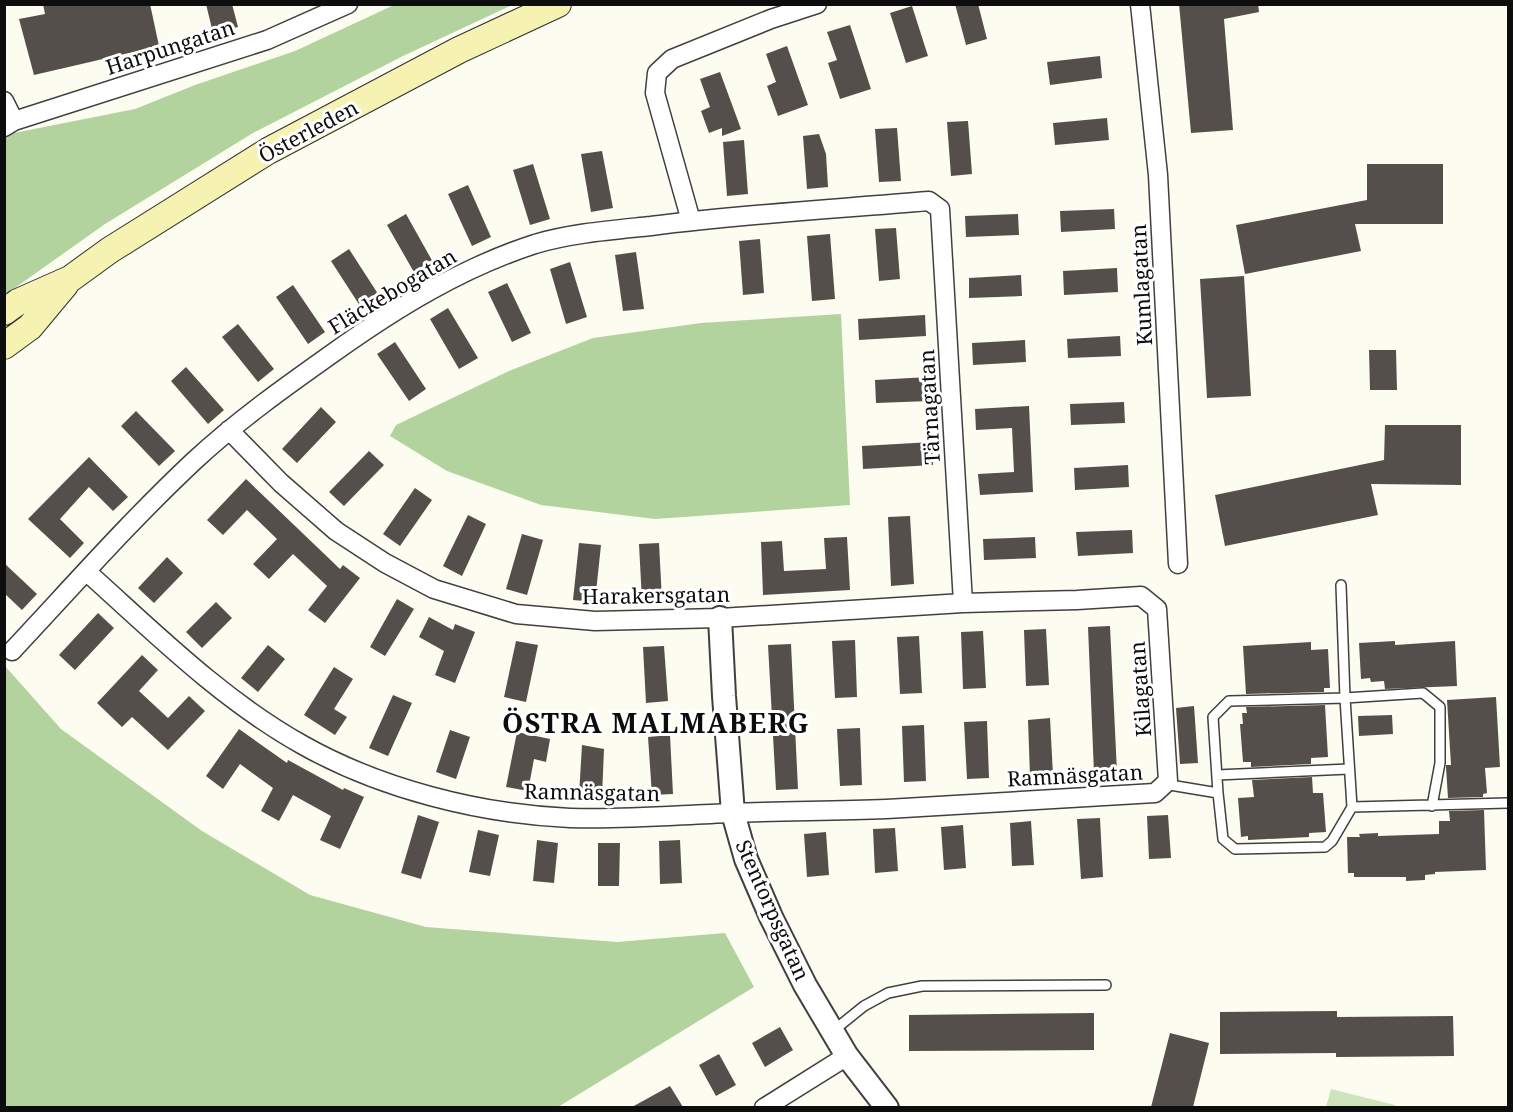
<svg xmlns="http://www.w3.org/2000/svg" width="1513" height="1112" viewBox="0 0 1513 1112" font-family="'Noto Serif',serif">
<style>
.green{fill:#cee4bd}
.forest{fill:#b2d39e}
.building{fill:#554f4b}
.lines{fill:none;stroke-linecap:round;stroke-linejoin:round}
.service-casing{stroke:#404040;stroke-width:12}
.minor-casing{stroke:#404040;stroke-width:21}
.tertiary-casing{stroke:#404040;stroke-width:26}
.secondary-casing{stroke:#2f2f2f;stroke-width:28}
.service{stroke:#fff;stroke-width:9}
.minor{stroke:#fff;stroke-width:18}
.tertiary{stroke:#fff;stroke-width:22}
.secondary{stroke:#f6f3b2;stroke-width:26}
.labels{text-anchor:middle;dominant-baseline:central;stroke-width:6;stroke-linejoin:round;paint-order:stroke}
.street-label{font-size:21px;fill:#0d0d0d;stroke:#fff}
.district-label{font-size:27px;font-weight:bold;letter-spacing:1.5px;fill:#0d0d0d;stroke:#fff}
</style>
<rect width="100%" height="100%" fill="#fdfcf0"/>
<path class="green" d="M 1331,1089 L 1395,1105 L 1394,1107 L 1326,1107 Z"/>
<path class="forest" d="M 394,5 L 512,5 L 403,56 L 253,133 L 105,224 L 5,295 L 5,138 L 14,133 L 135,109 L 195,85 L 295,51 Z
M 841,314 L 850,505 L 655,519 L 541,505 L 447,471 L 390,436 L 396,425 L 509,371 L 593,338 L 701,323 Z
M 5,666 L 61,729 L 202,831 L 310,895 L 426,927 L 617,942 L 725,933 L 754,987 L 558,1107 L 5,1107 Z"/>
<path class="building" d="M 43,4 L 150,4 L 159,46 L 34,75 L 19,19 L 45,14 Z
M 206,4 L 232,4 L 238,27 L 213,33 Z
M 955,4 L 978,4 L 987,39 L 966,45 Z
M 1179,4 L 1258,4 L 1259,12 L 1224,19 L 1233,130 L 1191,133 Z
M 912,6 L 928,56 L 906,63 L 890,13 Z
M 850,25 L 871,89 L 840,99 L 828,63 L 837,60 L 827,32 Z
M 787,46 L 808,105 L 778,116 L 767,86 L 776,82 L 766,54 Z
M 1100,56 L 1102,78 L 1050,85 L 1047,62 Z
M 720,72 L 741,129 L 722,136 L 722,128 L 709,133 L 701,111 L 710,107 L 700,79 Z
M 1107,118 L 1109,140 L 1055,145 L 1053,123 Z
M 968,121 L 972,174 L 951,176 L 947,122 Z
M 897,128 L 901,181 L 879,182 L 875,129 Z
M 819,134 L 826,154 L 828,187 L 807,189 L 803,136 Z
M 744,140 L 748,194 L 727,196 L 723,142 Z
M 602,151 L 613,208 L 591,212 L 581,154 Z
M 533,164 L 550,219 L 530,225 L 513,170 Z
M 1367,164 L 1443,164 L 1443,224 L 1355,224 L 1361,251 L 1245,274 L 1236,225 L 1367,200 Z
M 468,185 L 491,237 L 472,246 L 448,194 Z
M 1114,209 L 1115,229 L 1061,232 L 1060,211 Z
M 406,214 L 434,264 L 415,274 L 387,225 Z
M 1018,214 L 1019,235 L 966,237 L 965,216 Z
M 896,228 L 900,279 L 879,281 L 875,229 Z
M 830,234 L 835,299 L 812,301 L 807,236 Z
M 760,239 L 764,293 L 743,295 L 739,241 Z
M 349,249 L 380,297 L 362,309 L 331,261 Z
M 636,252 L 644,309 L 623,311 L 615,255 Z
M 570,262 L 587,317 L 566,324 L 550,269 Z
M 1117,268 L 1118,292 L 1064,295 L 1063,271 Z
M 1021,275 L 1022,296 L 969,298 L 969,278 Z
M 1244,276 L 1251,396 L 1207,398 L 1200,279 Z
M 507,283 L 531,333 L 512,342 L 488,292 Z
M 293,285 L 325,332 L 308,344 L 276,297 Z
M 448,308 L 478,358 L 459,369 L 430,319 Z
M 925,315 L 926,336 L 859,340 L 858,319 Z
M 238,324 L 274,369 L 258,382 L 222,337 Z
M 1120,336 L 1121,356 L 1068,358 L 1067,339 Z
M 1025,340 L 1026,362 L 973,365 L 972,343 Z
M 395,342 L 426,389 L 409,401 L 377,354 Z
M 1369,350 L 1396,350 L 1397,390 L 1370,390 Z
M 186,367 L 224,410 L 208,424 L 171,381 Z
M 928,377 L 930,401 L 876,403 L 875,380 Z
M 1124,402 L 1125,423 L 1071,425 L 1070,404 Z
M 1029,406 L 1033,492 L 980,495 L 978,474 L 1014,472 L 1012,428 L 976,430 L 975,409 Z
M 321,407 L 336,422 L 297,463 L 282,449 Z
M 136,411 L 175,451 L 159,466 L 121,426 Z
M 1385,425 L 1461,425 L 1461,485 L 1371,484 L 1378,515 L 1225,546 L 1215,495 L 1384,460 Z
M 932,442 L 933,465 L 863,469 L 862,446 Z
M 369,451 L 384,465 L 344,506 L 329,492 Z
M 89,457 L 128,497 L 113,511 L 89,487 L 60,519 L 84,543 L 70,558 L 28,519 Z
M 1128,465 L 1129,487 L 1075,490 L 1074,468 Z
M 246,479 L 340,569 L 343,565 L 360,578 L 325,623 L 308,610 L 327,586 L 293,554 L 269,579 L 253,564 L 277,539 L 247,510 L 223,535 L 207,520 Z
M 415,488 L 432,500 L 400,546 L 383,534 Z
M 468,515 L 486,524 L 462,576 L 443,566 Z
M 910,516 L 914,584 L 891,586 L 888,517 Z
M 1132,530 L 1133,553 L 1078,556 L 1076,532 Z
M 522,534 L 543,540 L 527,595 L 506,589 Z
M 847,537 L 850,590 L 763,595 L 761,542 L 782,541 L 784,571 L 826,569 L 824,538 Z
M 1035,537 L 1036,558 L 984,560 L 983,539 Z
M 579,543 L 601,545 L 595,602 L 573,600 Z
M 659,543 L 662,600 L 642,601 L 639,544 Z
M 167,557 L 183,573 L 154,603 L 138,588 Z
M 4,563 L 37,594 L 22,610 L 4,593 Z
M 397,599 L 414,609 L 385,656 L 370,647 Z
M 216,602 L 232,618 L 202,648 L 186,632 Z
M 98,613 L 114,628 L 75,670 L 59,655 Z
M 429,617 L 453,630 L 455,624 L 475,632 L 455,683 L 435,675 L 444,651 L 419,637 Z
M 1110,626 L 1117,772 L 1094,773 L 1088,627 Z
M 1046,629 L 1049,685 L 1026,686 L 1024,630 Z
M 983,631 L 986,688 L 963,689 L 961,632 Z
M 919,636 L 922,693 L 900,694 L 897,637 Z
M 855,640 L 857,697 L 835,698 L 832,641 Z
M 516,641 L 538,645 L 526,702 L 504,697 Z
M 1395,641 L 1395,645 L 1455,641 L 1457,686 L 1385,689 L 1384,681 L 1371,682 L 1370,678 L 1361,679 L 1359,643 Z
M 1311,642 L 1311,650 L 1328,649 L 1330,688 L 1324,688 L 1324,692 L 1246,694 L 1243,646 Z
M 791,644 L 798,789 L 776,790 L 768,645 Z
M 268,645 L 285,659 L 258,692 L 241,678 Z
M 664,646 L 668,701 L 646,703 L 643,647 Z
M 142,655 L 158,670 L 139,691 L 168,718 L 189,696 L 205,711 L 168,750 L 132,717 L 122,727 L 97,703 Z
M 334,667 L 353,679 L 334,709 L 347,717 L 335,735 L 304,715 Z
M 393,695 L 412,703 L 388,756 L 369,748 Z
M 1496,697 L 1500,767 L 1485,768 L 1487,793 L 1483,794 L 1483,797 L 1448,798 L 1446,767 L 1446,765 L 1451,765 L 1447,700 Z
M 1325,705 L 1328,757 L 1311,758 L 1311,764 L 1251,767 L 1251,762 L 1243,762 L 1240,724 L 1243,724 L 1242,713 L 1247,713 L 1246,707 Z
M 1194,706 L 1198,763 L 1180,764 L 1176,708 Z
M 1392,715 L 1393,734 L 1359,736 L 1358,716 Z
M 1050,718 L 1053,775 L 1030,776 L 1028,720 Z
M 987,721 L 989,778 L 967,779 L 964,722 Z
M 924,725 L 926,781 L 904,782 L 902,726 Z
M 860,728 L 862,785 L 840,786 L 837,729 Z
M 239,729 L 287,763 L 288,760 L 343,790 L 344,788 L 364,797 L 340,849 L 320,840 L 331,816 L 293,795 L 279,821 L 261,811 L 273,788 L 240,764 L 223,789 L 206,776 Z
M 450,730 L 470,737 L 456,779 L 436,772 Z
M 517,732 L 550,739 L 546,762 L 534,759 L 528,791 L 506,787 Z
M 670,735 L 673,794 L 652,795 L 648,737 Z
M 582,745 L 604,749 L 602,797 L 579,795 Z
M 1312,777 L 1313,793 L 1323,793 L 1326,832 L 1309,833 L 1309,837 L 1248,840 L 1248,836 L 1241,837 L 1238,798 L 1254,797 L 1252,780 Z
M 1484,810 L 1486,870 L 1435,872 L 1435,874 L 1425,875 L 1425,880 L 1406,881 L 1406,877 L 1354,877 L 1354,873 L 1348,873 L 1347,837 L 1360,837 L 1359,834 L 1378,833 L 1378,836 L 1439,834 L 1439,821 L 1450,821 L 1449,811 Z
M 418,815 L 439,822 L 421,879 L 401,873 Z
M 1168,815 L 1171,858 L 1149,859 L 1147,816 Z
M 1100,818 L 1103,877 L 1081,879 L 1077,819 Z
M 1031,821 L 1034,865 L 1012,866 L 1010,823 Z
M 963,825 L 966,868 L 944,870 L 941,827 Z
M 895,828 L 898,871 L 875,873 L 873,829 Z
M 478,830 L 499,835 L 490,876 L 469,872 Z
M 826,832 L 829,875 L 807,877 L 804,834 Z
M 537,840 L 558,843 L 554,883 L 533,881 Z
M 680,840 L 682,883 L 660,884 L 659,841 Z
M 598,843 L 620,843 L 619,886 L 598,886 Z
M 1337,1011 L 1337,1017 L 1453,1016 L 1454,1056 L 1336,1057 L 1336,1053 L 1220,1054 L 1220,1012 Z
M 1094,1013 L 1094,1050 L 909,1051 L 909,1015 Z
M 780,1027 L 793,1050 L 765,1067 L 752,1043 Z
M 1170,1033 L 1209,1043 L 1193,1107 L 1151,1107 Z
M 719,1054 L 736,1085 L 716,1096 L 699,1065 Z
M 670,1086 L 683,1107 L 632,1107 Z"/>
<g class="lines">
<defs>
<path id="service" d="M 1341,585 L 1345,698 L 1423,693 L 1440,707 L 1440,763 L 1432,806
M 1217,775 L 1349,769
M 1164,784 L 1218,793 L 1223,839 L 1235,849 L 1325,847 L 1332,841 L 1352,807 L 1508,803
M 1218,793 L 1213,717 L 1229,701 L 1345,698 L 1352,807
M 833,1031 L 864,1006 L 888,993 L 922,986 L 1106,985"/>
<path id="minor" d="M 1140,4 L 1158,175 L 1178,564
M 4,101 L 14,121
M 4,127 L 14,121 L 267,40 L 348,4
M 691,221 L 655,93 L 657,73 L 672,59 L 771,19 L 817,4
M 87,572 C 155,633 221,699 301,744 C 380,789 480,814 570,818 C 624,820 677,815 731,813 C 783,811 834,811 886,809 C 976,804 1066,798 1155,793 L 1168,781 L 1157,609 L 1141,596 L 1077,600 L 963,603 L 720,618 L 595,621 L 516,614 L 434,589 L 385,563 L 336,531 L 281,483 L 229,430
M 12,651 C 72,587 130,521 194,461 C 237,421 285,387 333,353 C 396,308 461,268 535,244 C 572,233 613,230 651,226 C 743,214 836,209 929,201 L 940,209 L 963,603
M 764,1108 L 847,1056"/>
<path id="tertiary" d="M 720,618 L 724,696 L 733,813 L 746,859 L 771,917 L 805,985 L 847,1056 L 887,1108"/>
<path id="secondary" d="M 4,312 L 18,302 L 70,279 L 110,250 L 268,151 L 459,50 L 558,4
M 4,346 L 30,327 L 65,285"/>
</defs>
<use href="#service" class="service-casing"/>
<use href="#minor" class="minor-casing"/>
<use href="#tertiary" class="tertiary-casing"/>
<use href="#secondary" class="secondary-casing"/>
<use href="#service" class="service"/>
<use href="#minor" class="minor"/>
<use href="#tertiary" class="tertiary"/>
<use href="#secondary" class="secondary"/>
</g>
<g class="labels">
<g class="street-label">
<text transform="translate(170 47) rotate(-18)">Harpungatan</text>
<text transform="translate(308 131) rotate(-28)">Österleden</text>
<text transform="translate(1141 285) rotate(-93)">Kumlagatan</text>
<text transform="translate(392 291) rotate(-31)">Fläckebogatan</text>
<text transform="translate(929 407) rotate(-93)">Tärnagatan</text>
<text transform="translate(656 595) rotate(-1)">Harakersgatan</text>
<text transform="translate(1140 689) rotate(-94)">Kilagatan</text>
<text transform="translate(1075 775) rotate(-3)">Ramnäsgatan</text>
<text transform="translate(592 792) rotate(1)">Ramnäsgatan</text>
<text transform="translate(773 910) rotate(66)">Stentorpsgatan</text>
</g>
<g class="district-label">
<text x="656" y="722">ÖSTRA MALMABERG</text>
</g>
</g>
<rect width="1513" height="1112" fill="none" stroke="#0d0d0d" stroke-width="12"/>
</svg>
